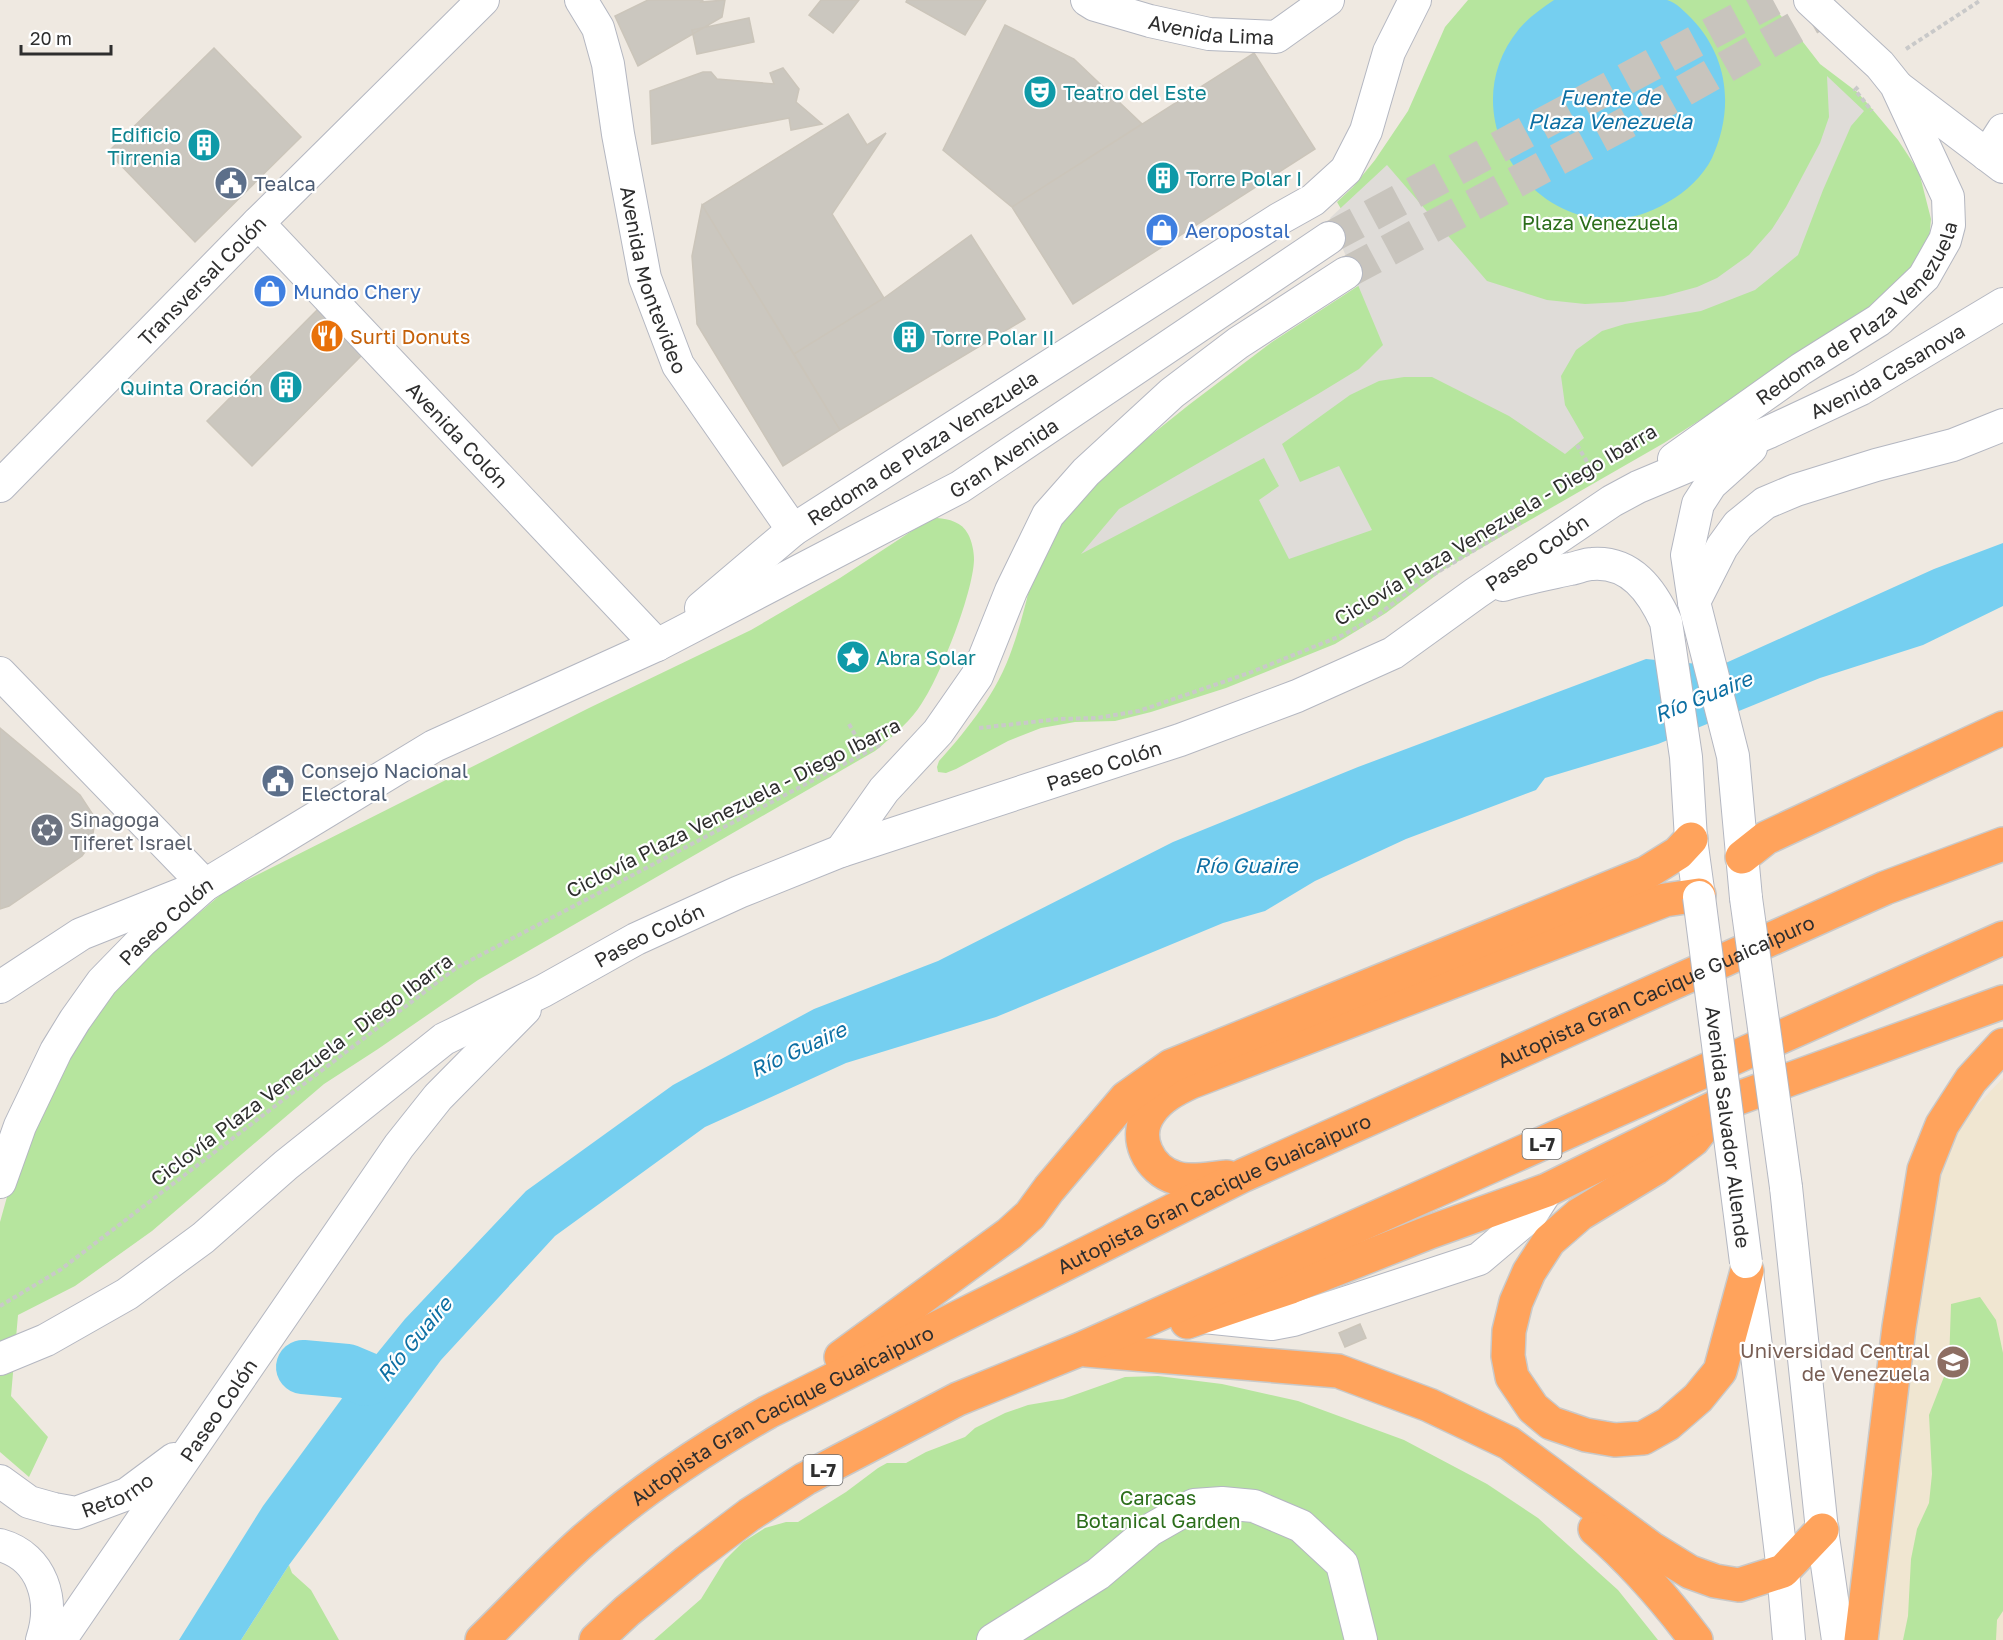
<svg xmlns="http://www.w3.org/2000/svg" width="2003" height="1640" viewBox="0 0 2003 1640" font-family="'Golos Text',sans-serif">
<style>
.education{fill:#f0e6d1}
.green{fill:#b6e59e}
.plaza{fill:#dfdcd8}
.water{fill:#75cff0}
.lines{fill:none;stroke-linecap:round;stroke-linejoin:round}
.river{stroke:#75cff0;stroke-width:54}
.building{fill:#cbc7bf;stroke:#cbc5ba;stroke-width:1.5}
.minor-tunnel{stroke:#c8c4bd;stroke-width:32;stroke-dasharray:32 16;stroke-linecap:butt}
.minor-casing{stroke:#b4b7c1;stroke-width:34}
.highway-casing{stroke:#c9c9c9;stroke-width:36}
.path{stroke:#c9c9c9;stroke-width:4;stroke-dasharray:4.5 3;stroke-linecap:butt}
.minor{stroke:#fff;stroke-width:32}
.highway{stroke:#ffa35c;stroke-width:33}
.minor-bridge-casing{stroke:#b4b7c1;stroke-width:34;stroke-linecap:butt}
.minor-bridge{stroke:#fff;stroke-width:32}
.labels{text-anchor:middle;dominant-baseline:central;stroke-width:4.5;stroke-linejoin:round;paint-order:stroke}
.shield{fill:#fff;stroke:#6d6d6d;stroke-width:1.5}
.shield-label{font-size:18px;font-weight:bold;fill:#2e2e2e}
.street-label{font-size:20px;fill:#2e2e2e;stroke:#fff}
.culture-label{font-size:20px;fill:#0d838f;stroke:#fff;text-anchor:start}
.service-label{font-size:20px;fill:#4e5e75;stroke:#fff;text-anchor:start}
.park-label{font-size:20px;fill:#2c6e1b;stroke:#fff}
.shop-label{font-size:20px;fill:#366cbe;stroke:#fff;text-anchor:start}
.food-label{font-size:20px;fill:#c56008;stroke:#fff;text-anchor:start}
.worship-label{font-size:20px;fill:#5b616d;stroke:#fff;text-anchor:start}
.education-label{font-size:20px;fill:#785e54;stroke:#fff;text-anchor:end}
.water-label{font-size:21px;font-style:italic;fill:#0d6fa3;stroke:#fff}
</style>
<rect width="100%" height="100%" fill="#efe9e1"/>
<path class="education" d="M 2003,1078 L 2003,1640 L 1861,1640 L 1940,1154 L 1970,1113 Z"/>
<path class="green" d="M 1468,0 L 1767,0 L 1796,33 L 1820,64 L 1857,92 L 1867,103 L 1898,140 L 1919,172 L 1931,219 L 1929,240 L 1913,270 L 1888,297 L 1788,364 L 1664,443 L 1443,570 L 1386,613 L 1335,644 L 1226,688 L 1151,712 L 1115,721 L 1075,722 L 1041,728 L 1008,741 L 956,769 L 946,773 L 938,772 L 937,767 L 939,761 C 968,729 998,691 1012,649 C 1028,605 1034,559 1051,515 L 1190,404 L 1272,342 L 1378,273 L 1337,202 L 1353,187 L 1375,160 L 1408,111 L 1445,27 Z
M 937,518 C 949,519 962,522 968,534 C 972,541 974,552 974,560 C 973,594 938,683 918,709 C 905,726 891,738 875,751 L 478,980 L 378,1049 L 324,1084 L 152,1231 L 75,1286 L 18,1315 L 11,1396 L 48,1437 L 29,1477 L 0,1452 L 0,1222 L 17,1161 L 41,1105 L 95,1013 L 145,959 L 225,891 L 589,708 L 751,630 L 840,578 L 927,521 Z
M 1980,1297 L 1996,1320 L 2003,1353 L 2003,1611 L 1997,1620 L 1996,1640 L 1903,1640 L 1908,1616 L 1911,1559 L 1917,1529 L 1929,1503 L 1932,1474 L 1929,1415 L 1949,1364 L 1951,1304 Z
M 1158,1376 L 1222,1384 L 1298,1401 L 1404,1440 L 1487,1484 L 1538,1518 L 1618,1590 L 1658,1640 L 654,1640 L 701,1599 L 725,1560 L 743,1542 L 765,1528 L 786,1522 L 798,1522 L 846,1492 L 878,1468 L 887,1463 L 906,1463 L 926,1452 L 965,1437 L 975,1428 L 1005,1413 L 1028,1405 L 1063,1399 L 1125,1377 Z
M 289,1565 L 292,1573 L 311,1590 L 339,1640 L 241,1640 Z"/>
<path class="plaza" d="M 1827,76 L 1864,111 L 1851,126 L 1823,190 L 1798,255 L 1755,290 L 1701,311 L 1625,324 L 1602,331 L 1576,350 L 1561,376 L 1565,405 L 1584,438 L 1565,454 L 1509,416 L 1432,377 L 1404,377 L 1379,381 L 1350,395 L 1282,444 L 1300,482 L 1339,466 L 1372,530 L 1289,559 L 1259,500 L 1279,486 L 1264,458 L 1081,554 L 1119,509 L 1318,394 L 1359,369 L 1383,345 L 1330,218 L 1387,165 L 1487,281 L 1547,300 L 1585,304 L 1623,302 L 1664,296 L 1697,287 L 1717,278 L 1749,255 L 1772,229 L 1786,207 L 1820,143 L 1829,117 Z"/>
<path class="water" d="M 1554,0 C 1582,0 1611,0 1640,0 C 1648,0 1660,0 1667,0 C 1676,2 1686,13 1692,19 C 1729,58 1734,110 1712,158 C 1703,176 1686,192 1668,202 C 1559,269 1439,127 1519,29 C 1529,17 1541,9 1554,0 Z
M 2003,543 L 2003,606 L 1923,645 L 1820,678 L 1658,744 L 1545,778 L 1536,790 L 1406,839 L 1315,881 L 1265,911 L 1223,923 L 996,1017 L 846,1063 L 705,1127 L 555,1236 L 441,1360 L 289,1565 L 241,1640 L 179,1640 L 263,1506 L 357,1378 L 405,1319 L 526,1191 L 673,1085 L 814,1009 L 938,961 L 1173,842 L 1358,767 L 1646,659 L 1719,666 L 1934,569 Z"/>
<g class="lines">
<path class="river" d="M 303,1367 L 347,1371 L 366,1379"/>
</g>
<path class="building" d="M 648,0 L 703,0 L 701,2 L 725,0 L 722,17 L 638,66 L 615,16 Z
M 821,0 L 859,0 L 833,33 L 809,15 Z
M 907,0 L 986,0 L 965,35 L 906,2 Z
M 749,18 L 754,42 L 697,54 L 692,30 Z
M 1005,25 L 1074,59 L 1142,124 L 1012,207 L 943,150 Z
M 214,48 L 301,137 L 195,242 L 108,152 Z
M 1254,53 L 1315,149 L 1073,304 L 1012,207 Z
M 783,68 L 799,89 L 796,102 L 822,124 L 791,130 L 789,118 L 652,144 L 650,91 L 703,72 L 711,72 L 717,79 L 774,84 L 770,73 Z
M 848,114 L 867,145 L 886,133 L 832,214 L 884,298 L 794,354 L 702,205 Z
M 702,205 L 840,430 L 783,466 L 697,324 L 692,256 Z
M 971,235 L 1025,319 L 840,430 L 794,354 L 884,298 Z
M 320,307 L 365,352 L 252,466 L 207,421 Z
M 0,728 L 80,795 L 95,818 L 92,842 L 82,856 L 9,906 L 0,909 Z
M 1360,1324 L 1366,1338 L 1345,1347 L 1339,1333 Z"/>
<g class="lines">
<path class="minor-tunnel" d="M 1329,238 L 1773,0
M 1346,273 L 1639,116 L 1844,0"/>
<defs>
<g id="minor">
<path id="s1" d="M 581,0 L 598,28 L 608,64 L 618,134 L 645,278 L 678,365 L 793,530"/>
<path id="s2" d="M 1087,0 L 1095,5 L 1150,21 L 1209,34 L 1276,37 L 1328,0"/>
<path d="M 1899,88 L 2003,167"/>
<path d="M 1987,155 L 2003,130"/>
<path id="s3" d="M 258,223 L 657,645"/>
<path id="s4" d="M 1674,459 L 1801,369 L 1879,320 L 1924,277 L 1945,240 L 1949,225 L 1948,197 L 1896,85 L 1880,65 L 1810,0"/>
<path id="s5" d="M 0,486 L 258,223 L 483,0"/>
<path d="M 1503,585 C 1525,578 1547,574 1570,569 C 1577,568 1585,564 1592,564 C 1631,561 1652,591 1666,622 L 1686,757 L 1691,839 L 1699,897"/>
<path d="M 1694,602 L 1722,547 L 1738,525 L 1765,503 L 1796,490 L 1876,465 L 1953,445 L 2003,425"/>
<path id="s6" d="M 701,608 L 793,530 L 1279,219 L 1313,200 L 1346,170 L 1366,131 L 1389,52 L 1415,0"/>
<path d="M 0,673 L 205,885"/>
<path d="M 841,851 L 884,790 L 938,732 L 977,676 L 1011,591 L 1048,515 L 1086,472 L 1172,393 L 1238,343 L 1346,273"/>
<path d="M 1746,898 L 1733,756 L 1694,602 L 1687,555 L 1698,504 L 1711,484 L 1751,448"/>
<path d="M 0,987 L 81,934 L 184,893"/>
<path id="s7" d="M 0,1182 L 20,1126 L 56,1051 L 75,1020 L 102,982 L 142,941 L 205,885 L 434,746 L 657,645 L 960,487 L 1329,238"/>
<path d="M 1786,1187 L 1822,1530 L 1838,1640"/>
<path d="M 1747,1272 L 1783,1571 L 1789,1640"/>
<path d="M 1204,1317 L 1272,1324 L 1293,1320 L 1479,1259 L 1531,1215 L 1547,1190"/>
<path id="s8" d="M 0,1359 L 46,1340 L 127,1294 L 203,1238 L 286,1165 L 444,1039 L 543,991 L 636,939 L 739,892 L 841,851 L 1180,740 L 1297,696 L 1393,653 L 1476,593 L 1612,501 L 1638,487 L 1769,432 L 1861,389 L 2003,304"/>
<path id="s9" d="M 0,1481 L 29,1502 L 54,1509 L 76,1513 L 127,1494 L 174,1459"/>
<path d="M 0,1545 C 43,1557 55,1601 42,1640"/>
<path id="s10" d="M 60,1640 L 399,1146 L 438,1097 L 525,1009"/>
<path d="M 993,1640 L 1098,1574 L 1150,1530 L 1194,1505 L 1222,1503 L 1254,1506 L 1301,1526 L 1342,1564 L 1361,1640"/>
</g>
<g id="highway">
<path d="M 1742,857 L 1766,838 L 2003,728"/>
<path d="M 1708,1121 L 1693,1140 L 1656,1168 L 1580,1214 L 1549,1241 L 1529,1272 L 1516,1302 L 1509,1331 L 1508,1356 L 1512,1377 L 1533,1408 L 1551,1423 L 1586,1435 L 1615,1440 L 1643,1438 L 1668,1424 L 1698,1398 L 1720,1371 L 1747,1271"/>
<path d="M 1227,1177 C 1212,1178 1191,1183 1176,1178 C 1149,1170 1132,1137 1150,1112 C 1160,1097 1176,1089 1191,1082 L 1665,900 L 1699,895"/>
<path d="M 1187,1322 L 1291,1287 L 1430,1232 L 1547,1190 L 1722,1104 L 2003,1002"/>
<path d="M 1086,1350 L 1338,1371 L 1429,1405 L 1509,1443 L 1651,1548 L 1690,1572 L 1715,1581 L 1739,1585 L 1783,1571 L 1822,1530"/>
<path d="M 841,1357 L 1009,1234 L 1030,1215 L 1049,1189 L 1126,1098 L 1171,1066 L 1646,873 L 1678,853 L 1691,839"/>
<path d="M 1595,1529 C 1633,1562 1666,1600 1696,1640"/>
<path id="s11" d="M 482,1640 C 516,1607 548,1572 584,1540 C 640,1491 703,1449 768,1412 L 1244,1175 L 1885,888 L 2003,844"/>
<path d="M 596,1640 L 627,1611 L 688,1561 L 749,1515 L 805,1479 L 958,1399 L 1081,1349 L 2003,938"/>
<path d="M 1861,1640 L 1899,1327 L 1924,1170 L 1942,1125 L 1971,1080 L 2003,1045"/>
</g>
</defs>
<use href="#minor" class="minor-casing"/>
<use href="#highway" class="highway-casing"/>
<path class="path" d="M 1906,49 L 1981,0
M 1858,87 L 1855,90 L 1872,111
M 1577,445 L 1595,475
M 849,724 L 865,752
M 979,728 L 1059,719 L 1097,718 L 1139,711 L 1249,673 L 1343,635 L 1374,618 L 1421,582 L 1523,521
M 0,1306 L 60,1270 L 456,968 L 882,744"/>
<use href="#minor" class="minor"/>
<use href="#highway" class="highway"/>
<defs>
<g id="minor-bridge">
<path id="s12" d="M 1699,897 L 1746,1262"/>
<path d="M 1746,898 L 1786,1187"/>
</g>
</defs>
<use href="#minor-bridge" class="minor-bridge-casing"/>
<use href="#minor-bridge" class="minor-bridge"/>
</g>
<defs>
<symbol id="theatre-disc" viewBox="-11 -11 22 22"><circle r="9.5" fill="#0f9aa8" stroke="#fff"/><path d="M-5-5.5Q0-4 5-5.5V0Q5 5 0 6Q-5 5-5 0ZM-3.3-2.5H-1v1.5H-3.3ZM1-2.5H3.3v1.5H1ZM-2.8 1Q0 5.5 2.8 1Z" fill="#fff"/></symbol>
<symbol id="building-disc" viewBox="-11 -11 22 22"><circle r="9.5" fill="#0f9aa8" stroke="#fff"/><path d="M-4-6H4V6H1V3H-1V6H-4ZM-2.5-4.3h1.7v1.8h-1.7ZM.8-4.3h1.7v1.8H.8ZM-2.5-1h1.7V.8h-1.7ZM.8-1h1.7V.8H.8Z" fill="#fff"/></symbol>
<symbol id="civic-disc" viewBox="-11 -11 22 22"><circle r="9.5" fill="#5c6f8a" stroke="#fff"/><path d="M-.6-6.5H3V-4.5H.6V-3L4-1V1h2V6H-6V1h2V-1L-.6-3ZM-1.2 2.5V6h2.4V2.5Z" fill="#fff"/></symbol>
<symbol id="shop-disc" viewBox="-11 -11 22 22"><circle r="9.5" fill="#3f7fe0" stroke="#fff"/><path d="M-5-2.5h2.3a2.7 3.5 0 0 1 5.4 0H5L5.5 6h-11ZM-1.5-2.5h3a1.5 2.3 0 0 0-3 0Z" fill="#fff"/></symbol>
<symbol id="restaurant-disc" viewBox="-11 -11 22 22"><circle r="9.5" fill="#e8710a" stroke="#fff"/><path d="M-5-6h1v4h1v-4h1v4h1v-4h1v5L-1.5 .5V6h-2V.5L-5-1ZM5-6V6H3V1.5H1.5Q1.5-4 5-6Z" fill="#fff"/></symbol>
<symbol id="sight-disc" viewBox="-11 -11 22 22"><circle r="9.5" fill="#0f9aa8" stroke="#fff"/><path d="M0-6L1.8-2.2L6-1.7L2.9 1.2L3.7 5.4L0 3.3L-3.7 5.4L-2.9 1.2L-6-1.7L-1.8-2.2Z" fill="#fff"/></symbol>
<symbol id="synagogue-disc" viewBox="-11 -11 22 22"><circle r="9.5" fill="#6b7280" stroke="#fff"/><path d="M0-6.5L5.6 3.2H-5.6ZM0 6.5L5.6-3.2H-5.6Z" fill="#fff"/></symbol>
<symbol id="university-disc" viewBox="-11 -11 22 22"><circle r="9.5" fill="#8d6e63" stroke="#fff"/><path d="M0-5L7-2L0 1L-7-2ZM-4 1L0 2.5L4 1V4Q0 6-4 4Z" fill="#fff"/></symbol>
</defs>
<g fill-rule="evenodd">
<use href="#theatre-disc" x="1021" y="73" width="38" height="38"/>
<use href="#building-disc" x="185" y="126" width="38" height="38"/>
<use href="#building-disc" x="1144" y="159" width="38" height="38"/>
<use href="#civic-disc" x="212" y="164" width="38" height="38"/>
<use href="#shop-disc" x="1143" y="211" width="38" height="38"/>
<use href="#shop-disc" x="251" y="272" width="38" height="38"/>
<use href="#restaurant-disc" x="308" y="317" width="38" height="38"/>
<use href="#building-disc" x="890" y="318" width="38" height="38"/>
<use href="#building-disc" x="267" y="368" width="38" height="38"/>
<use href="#sight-disc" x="834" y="638" width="38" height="38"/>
<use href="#civic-disc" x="259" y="762" width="38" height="38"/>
<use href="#synagogue-disc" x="28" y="811" width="38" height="38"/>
<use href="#university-disc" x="1934" y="1343" width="38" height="38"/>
</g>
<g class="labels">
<g class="shield">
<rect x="1522.5" y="1129" width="39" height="30" rx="4.5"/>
<rect x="803.5" y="1455" width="39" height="30" rx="4.5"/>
</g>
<g class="shield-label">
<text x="1542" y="1144">L-7</text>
<text x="823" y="1470">L-7</text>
</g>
<g class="street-label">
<text stroke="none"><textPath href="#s2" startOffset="129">Avenida Lima</textPath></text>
<text stroke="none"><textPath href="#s1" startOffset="291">Avenida Montevideo</textPath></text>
<text stroke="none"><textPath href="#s5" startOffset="288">Transversal Colón</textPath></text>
<text stroke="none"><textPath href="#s4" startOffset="237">Redoma de Plaza Venezuela</textPath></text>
<text stroke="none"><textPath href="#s8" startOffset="2148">Avenida Casanova</textPath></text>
<text stroke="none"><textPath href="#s3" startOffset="291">Avenida Colón</textPath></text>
<text stroke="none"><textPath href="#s6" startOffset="274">Redoma de Plaza Venezuela</textPath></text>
<text stroke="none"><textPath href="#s7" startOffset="1274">Gran Avenida</textPath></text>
<text transform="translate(1495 524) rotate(-31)">Ciclovía Plaza Venezuela - Diego Ibarra</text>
<text stroke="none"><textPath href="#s8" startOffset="1752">Paseo Colón</textPath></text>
<text stroke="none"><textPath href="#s8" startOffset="1266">Paseo Colón</textPath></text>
<text transform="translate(733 807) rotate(-27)">Ciclovía Plaza Venezuela - Diego Ibarra</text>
<text stroke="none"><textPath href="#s7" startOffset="314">Paseo Colón</textPath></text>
<text stroke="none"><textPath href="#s8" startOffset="780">Paseo Colón</textPath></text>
<text stroke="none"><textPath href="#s11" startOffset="1350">Autopista Gran Cacique Guaicaipuro</textPath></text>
<text transform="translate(301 1069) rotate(-37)">Ciclovía Plaza Venezuela - Diego Ibarra</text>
<text stroke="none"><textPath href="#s12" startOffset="232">Avenida Salvador Allende</textPath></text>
<text stroke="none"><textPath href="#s11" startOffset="864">Autopista Gran Cacique Guaicaipuro</textPath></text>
<text stroke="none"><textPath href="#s10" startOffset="279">Paseo Colón</textPath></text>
<text stroke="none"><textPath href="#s11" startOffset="378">Autopista Gran Cacique Guaicaipuro</textPath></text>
<text stroke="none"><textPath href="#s9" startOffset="129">Retorno</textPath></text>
</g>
<g class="culture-label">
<text x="1063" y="92">Teatro del Este</text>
<text x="181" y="134" text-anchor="end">Edificio<tspan x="181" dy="23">Tirrenia</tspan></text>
<text x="1186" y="178">Torre Polar I</text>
<text x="932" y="337">Torre Polar II</text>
<text x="263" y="387" text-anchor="end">Quinta Oración</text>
<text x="876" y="657">Abra Solar</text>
</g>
<g class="service-label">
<text x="254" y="183">Tealca</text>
<text x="301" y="770">Consejo Nacional<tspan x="301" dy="23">Electoral</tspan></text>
</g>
<g class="park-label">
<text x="1600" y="222">Plaza Venezuela</text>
<text x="1158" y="1497">Caracas<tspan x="1158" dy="23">Botanical Garden</tspan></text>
</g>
<g class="shop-label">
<text x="1185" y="230">Aeropostal</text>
<text x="293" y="291">Mundo Chery</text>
</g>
<g class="food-label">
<text x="350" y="336">Surti Donuts</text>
</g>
<g class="worship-label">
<text x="70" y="819">Sinagoga<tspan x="70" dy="23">Tiferet Israel</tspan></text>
</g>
<g class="education-label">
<text x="1930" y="1350">Universidad Central<tspan x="1930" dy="23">de Venezuela</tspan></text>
</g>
<g class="water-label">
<text x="1610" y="97">Fuente de<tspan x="1610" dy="24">Plaza Venezuela</tspan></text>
<text transform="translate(1703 696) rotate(-22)">Río Guaire</text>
<text x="1246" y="865">Río Guaire</text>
<text transform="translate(798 1049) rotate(-25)">Río Guaire</text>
<text transform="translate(414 1339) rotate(-50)">Río Guaire</text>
</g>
</g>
<path d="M21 45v9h90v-9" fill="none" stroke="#2e2e2e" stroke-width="3"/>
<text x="30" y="45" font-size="18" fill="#2e2e2e" stroke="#ffffff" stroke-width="4.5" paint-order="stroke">20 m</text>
</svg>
